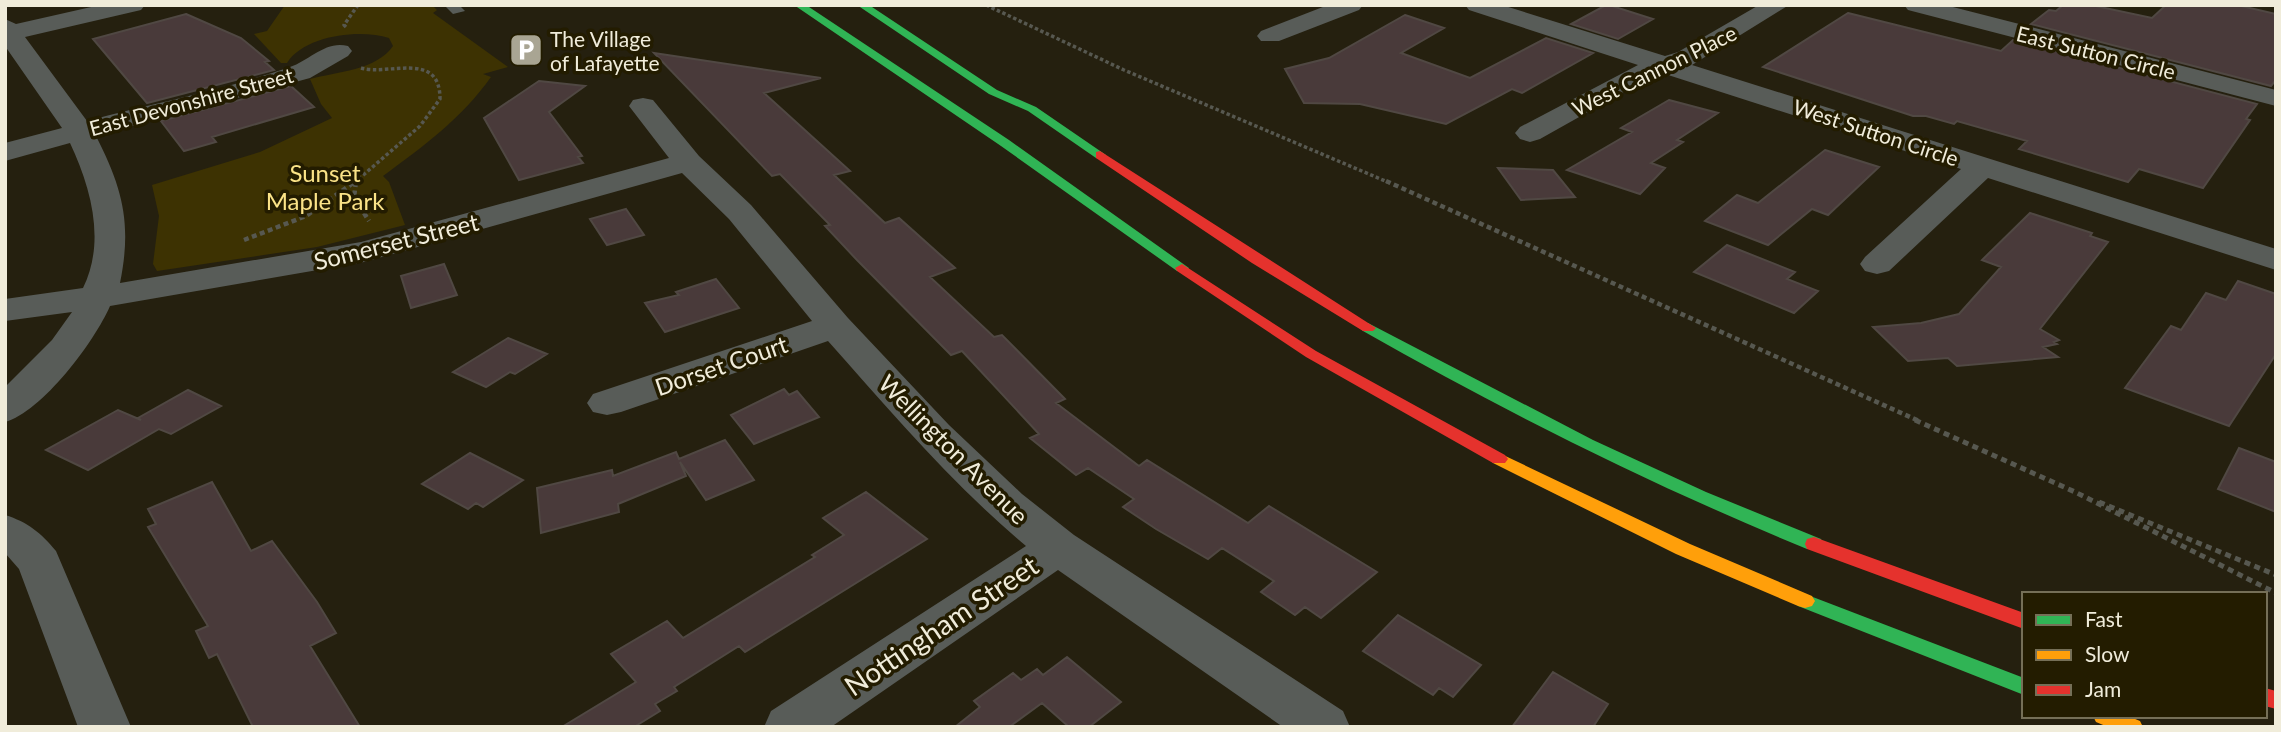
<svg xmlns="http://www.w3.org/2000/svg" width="2281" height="732" viewBox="0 0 2281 732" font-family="Lato,sans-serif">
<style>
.green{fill:#3d3202}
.building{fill:#493a3a;stroke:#504843;stroke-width:2}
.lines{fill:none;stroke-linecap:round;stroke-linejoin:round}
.path-far2{stroke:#575850;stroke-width:3.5;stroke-dasharray:3.5 2.5;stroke-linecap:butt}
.path-far1{stroke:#575850;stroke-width:4.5;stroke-dasharray:5 3.5;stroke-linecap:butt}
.path{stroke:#575850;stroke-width:5;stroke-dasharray:6 4.5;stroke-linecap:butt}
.lane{fill:#585c58;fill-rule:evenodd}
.street{fill:#585c58;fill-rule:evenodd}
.fast{fill:#30b455;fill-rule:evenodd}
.slow{fill:#ff9f0a;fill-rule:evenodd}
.jam{fill:#e5322d;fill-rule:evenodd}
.labels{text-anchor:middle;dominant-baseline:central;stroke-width:7;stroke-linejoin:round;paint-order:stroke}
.far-poi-label{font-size:21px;fill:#f0ecda;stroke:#231c00;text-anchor:start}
.far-street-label{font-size:21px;fill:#f0ecda;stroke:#231c00}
.park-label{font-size:24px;fill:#fbe387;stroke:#231c00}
.street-label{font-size:24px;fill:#f0ecda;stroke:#231c00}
.near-street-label{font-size:28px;fill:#f0ecda;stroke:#231c00}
</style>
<rect width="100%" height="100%" fill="#25200f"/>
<path class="green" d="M 285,5 L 432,5 L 437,10 L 433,13 L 508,67 L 483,74 L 491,77 C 461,119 424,146 383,176 L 389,182 L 405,225 L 317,247 L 157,271 L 153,264 L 159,216 L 152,185 L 260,152 L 332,118 L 321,104 L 310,79 C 336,72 377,70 393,46 L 389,38 C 360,29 305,35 287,63 L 281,63 L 254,34 L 267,31 Z"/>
<path class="building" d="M 1606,5 L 1609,5 L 1653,19 L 1618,39 L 1571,24 Z
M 2063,5 L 2091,5 L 2152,18 L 2166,5 L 2237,5 L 2276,14 L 2276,80 L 2271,86 L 2031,24 L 2049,10 L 2056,11 Z
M 1848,13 L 2001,51 L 2013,40 L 2257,104 L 2246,119 L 2250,120 L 2203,188 L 2139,169 L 2128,182 L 2019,149 L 2027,141 L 1957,121 L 1954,124 L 1926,116 L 1913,116 L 1763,67 Z
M 186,14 L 241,38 L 269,61 L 265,62 L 274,70 L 147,103 L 93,39 Z
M 1405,15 L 1444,28 L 1401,53 L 1470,78 L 1546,38 L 1593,53 L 1522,93 L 1512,89 L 1446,124 L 1360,104 L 1304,103 L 1285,69 L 1329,58 Z
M 654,53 L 821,78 L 764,93 L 850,171 L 834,175 L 885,223 L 899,218 L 955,268 L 930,277 L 994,337 L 1002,335 L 1065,399 L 1056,403 L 1139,466 L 1147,460 L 1248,523 L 1269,506 L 1377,572 L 1321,618 L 1305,607 L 1295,615 L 1261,592 L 1274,581 L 1222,548 L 1208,559 L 1156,529 L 1123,507 L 1134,499 L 1088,468 L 1076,475 L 1030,438 L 1039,434 L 962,351 L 951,355 L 857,260 L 825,226 L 830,225 L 780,174 L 772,176 Z
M 539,81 L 585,86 L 549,112 L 582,156 L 578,157 L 583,163 L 519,180 L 484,118 Z
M 291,86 L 314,107 L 212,137 L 216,142 L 184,151 L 161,121 Z
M 1669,100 L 1718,113 L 1677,140 L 1683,142 L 1651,163 L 1665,168 L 1640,194 L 1567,170 L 1632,132 L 1621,128 Z
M 1825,150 L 1879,167 L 1828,215 L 1812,209 L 1768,245 L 1705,221 L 1737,195 L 1758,203 Z
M 1498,168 L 1553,170 L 1575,197 L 1521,200 Z
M 626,209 L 644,235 L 607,245 L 590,219 Z
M 2030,213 L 2092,233 L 2090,236 L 2108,242 L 2040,329 L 2059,340 L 2054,342 L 2057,344 L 2043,347 L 2058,357 L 1957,366 L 1948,358 L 1908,361 L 1873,327 L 1921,323 L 1959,314 L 2001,267 L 1982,260 Z
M 1727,245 L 1795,272 L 1787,279 L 1818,291 L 1794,313 L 1694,272 Z
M 444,264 L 457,295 L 411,308 L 401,276 Z
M 716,279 L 739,308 L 665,332 L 645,303 L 679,295 L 676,292 Z
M 2238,281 L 2276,294 L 2276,354 L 2229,426 L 2125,388 L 2171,326 L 2181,330 L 2206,293 L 2226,300 Z
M 508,338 L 547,354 L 515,374 L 510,372 L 486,387 L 453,372 Z
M 784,389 L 789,395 L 797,391 L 819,417 L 754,444 L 731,415 Z
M 188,390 L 221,406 L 171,434 L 159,429 L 88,470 L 46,450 L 118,410 L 141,420 L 138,418 Z
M 725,440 L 754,480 L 706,500 L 680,462 L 686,476 L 618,504 L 619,512 L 541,533 L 537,488 L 612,470 L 613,476 L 676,452 L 679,459 Z
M 2239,448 L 2276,462 L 2276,512 L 2218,489 Z
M 470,453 L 523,480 L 483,507 L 476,503 L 468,509 L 422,484 Z
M 212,482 L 251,551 L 272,541 L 317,602 L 336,633 L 310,646 L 360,727 L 253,727 L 217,654 L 209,658 L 196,631 L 208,626 L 148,527 L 156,524 L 148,509 Z
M 866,492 L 927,539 L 745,652 L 739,646 L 674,687 L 677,691 L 655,704 L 660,711 L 634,727 L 562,727 L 636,682 L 611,654 L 667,621 L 683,638 L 815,557 L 812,555 L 844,535 L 823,518 Z
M 1398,615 L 1481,665 L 1453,697 L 1439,688 L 1433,695 L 1363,651 Z
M 1067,657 L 1121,702 L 1089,727 L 1069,727 L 1042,703 L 1009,727 L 955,727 L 980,707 L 974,701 L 1013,673 L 1021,680 L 1037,669 L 1043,675 Z
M 1553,672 L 1608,704 L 1593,727 L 1512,727 Z"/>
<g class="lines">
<path class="path-far2" d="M 986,5 L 1124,70 L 1390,183
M 346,27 L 344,25 L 358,5
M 354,183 L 420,126 L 440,99 C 440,50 389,76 361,68"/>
<path class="path-far1" d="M 1386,181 L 1919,421
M 356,182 L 354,197 L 369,221
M 244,240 L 306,216 L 356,181"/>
<path class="path" d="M 1915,420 L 2075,492 L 2276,593
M 2099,502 L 2276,575"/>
<path class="lane" d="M 444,5 L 459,5 L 465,11 L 453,14 Z"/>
<path class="street" d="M 100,5 L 145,5 L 141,10 L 25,37 L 87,121 C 154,103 224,90 290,67 C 310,60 326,40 348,46 L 352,51 L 348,56 L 310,78 L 96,136 C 123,189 132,224 120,283 L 361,242 L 669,158 L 629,106 L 633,100 L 643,98 L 653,100 L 699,156 L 751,205 L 848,318 L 949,425 L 1022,494 L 1074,535 L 1343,711 L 1350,727 L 1283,727 L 1058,570 L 831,727 L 764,727 L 771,711 L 1026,546 C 953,485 891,412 828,341 L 621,412 L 607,415 L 593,412 L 587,403 L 593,394 L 812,321 L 729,219 L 682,173 L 364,262 L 110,306 C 95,341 42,412 5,422 L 5,387 L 52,340 L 72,312 L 5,321 L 5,299 L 83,288 C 106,241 91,188 70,143 L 5,161 L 5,143 L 62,128 L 5,46 L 5,19 L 16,24 Z
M 1328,5 L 1363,5 L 1359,10 L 1279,41 L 1261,41 L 1257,36 L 1261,31 Z
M 1465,5 L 1502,5 L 1665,56 L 1678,52 L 1759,5 L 1789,5 L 1692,65 L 2276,249 L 2276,270 L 1988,178 L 1889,271 L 1877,274 L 1865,271 L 1860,264 L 1865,257 L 1961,169 L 1665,74 L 1645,80 L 1540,139 L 1530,142 L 1520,139 L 1515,133 L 1520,127 L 1638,65 L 1469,10 Z
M 1904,5 L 1945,5 L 2276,90 L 2276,106 L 1908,10 Z
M 5,515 C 28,522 41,533 56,551 L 131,727 L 78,727 L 19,569 L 5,553 Z"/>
<path class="fast" d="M 794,5 L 806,5 L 1009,140 L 1189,268 L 1187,271 L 1177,271 L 1001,146 Z
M 857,5 L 869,5 L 997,90 L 1036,107 L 1106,155 L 1100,159 L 1096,158 L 1028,111 L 989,94 Z
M 1368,323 L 1593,440 L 1706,492 L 1821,539 L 1823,544 L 1821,549 L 1807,549 C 1654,486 1507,413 1363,331 L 1360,328 Z
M 1805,594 L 2024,678 L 2024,695 L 1798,606 L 1795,601 L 1798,596 Z"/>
<path class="slow" d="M 1499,453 L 1690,544 L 1812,596 L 1815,601 L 1812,606 L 1805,608 L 1798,606 L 1676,554 L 1493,463 L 1490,459 L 1493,455 Z
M 2093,716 L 2128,716 L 2140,721 L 2143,727 L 2108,727 L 2096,722 Z"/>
<path class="jam" d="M 1100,151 L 1376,328 L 1373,331 L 1363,331 L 1252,263 L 1096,158 L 1096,152 Z
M 1182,264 L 1316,351 L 1505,455 L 1508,459 L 1505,463 L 1493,463 L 1306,357 L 1177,271 L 1175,268 Z
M 1814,537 L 2024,613 L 2024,629 L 1807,549 L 1805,544 L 1807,539 Z
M 2265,688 L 2276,691 L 2276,709 L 2265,706 Z"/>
</g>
<defs>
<symbol id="parking-square" viewBox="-11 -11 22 22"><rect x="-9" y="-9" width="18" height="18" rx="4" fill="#a9a593" stroke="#231c00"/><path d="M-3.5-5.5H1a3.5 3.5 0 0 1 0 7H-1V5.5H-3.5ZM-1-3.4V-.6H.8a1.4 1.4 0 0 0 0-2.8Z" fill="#fff"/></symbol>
</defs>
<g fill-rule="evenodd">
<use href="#parking-square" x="507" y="31" width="38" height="38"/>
</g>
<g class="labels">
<g class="far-poi-label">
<text x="550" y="38">The Village<tspan x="550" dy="24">of Lafayette</tspan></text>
</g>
<g class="far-street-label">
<text transform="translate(2096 52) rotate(14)">East Sutton Circle</text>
<text transform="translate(1654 70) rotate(-26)">West Cannon Place</text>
<text transform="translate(191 101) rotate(-15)">East Devonshire Street</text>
<text transform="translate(1876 132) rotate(18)">West Sutton Circle</text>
</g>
<g class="park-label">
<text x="325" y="172">Sunset<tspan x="325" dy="28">Maple Park</tspan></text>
</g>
<g class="street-label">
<text transform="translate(396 241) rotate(-14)">Somerset Street</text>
<text transform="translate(721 365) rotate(-19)">Dorset Court</text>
<text transform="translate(954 449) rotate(45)">Wellington Avenue</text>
</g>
<g class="near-street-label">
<text transform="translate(941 625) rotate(-34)">Nottingham Street</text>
</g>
</g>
<rect width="2281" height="732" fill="none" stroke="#f0ecda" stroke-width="14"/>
<rect x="2022" y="592" width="245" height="126" fill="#231c00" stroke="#756f57" stroke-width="2"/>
<rect x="2036" y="615" width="35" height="10" fill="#30b455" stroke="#756f57" stroke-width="2"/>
<text x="2085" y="627" font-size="21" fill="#f0ecda">Fast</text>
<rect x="2036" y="650" width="35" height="10" fill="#ff9f0a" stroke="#756f57" stroke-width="2"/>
<text x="2085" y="662" font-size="21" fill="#f0ecda">Slow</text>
<rect x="2036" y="685" width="35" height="10" fill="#e5322d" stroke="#756f57" stroke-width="2"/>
<text x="2085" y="697" font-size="21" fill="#f0ecda">Jam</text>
</svg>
